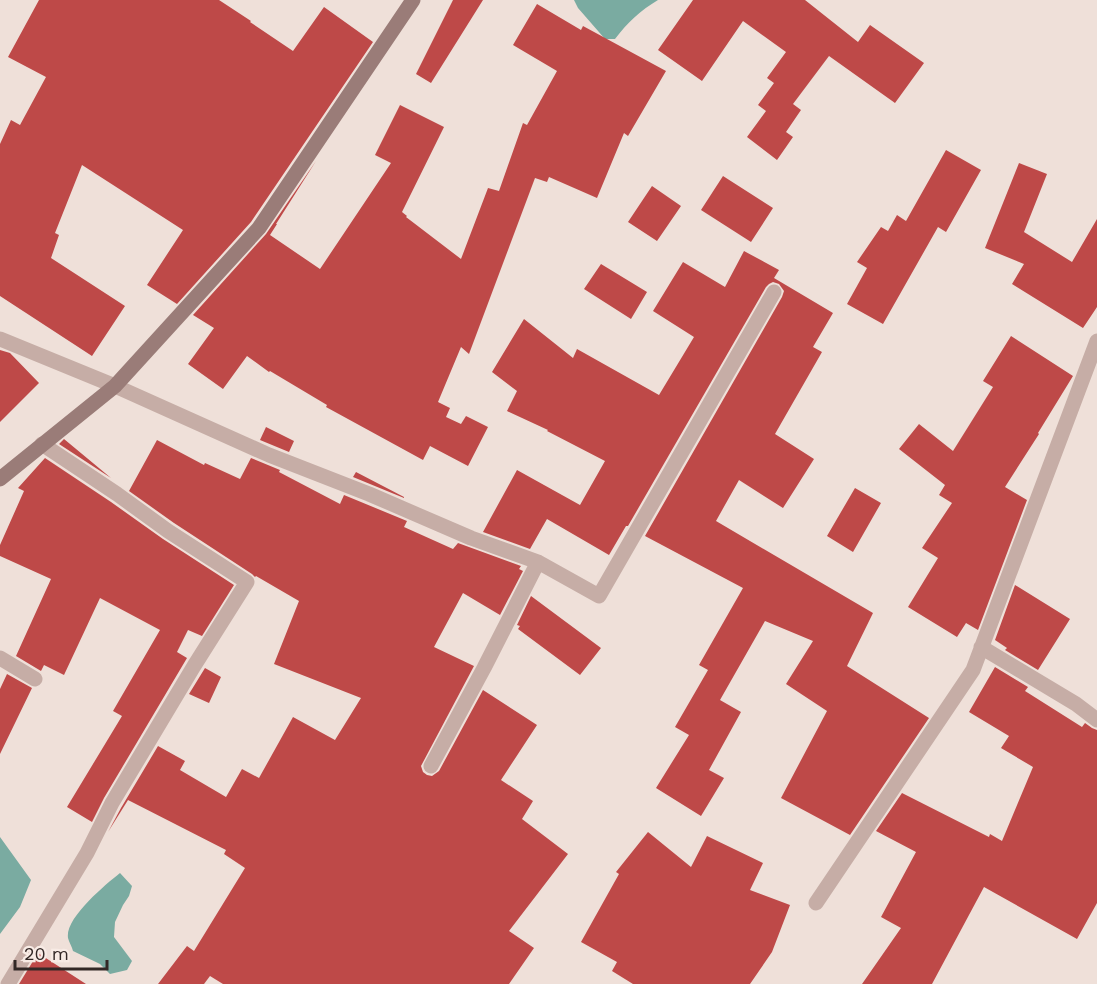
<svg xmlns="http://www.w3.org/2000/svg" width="1097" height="984" viewBox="0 0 1097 984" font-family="'Work Sans',sans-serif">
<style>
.water{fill:#7aaba1}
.building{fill:#be4948}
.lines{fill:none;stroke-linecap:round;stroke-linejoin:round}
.minor{stroke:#c6ada6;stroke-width:15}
.secondary{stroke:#9a7c78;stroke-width:15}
</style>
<rect width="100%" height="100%" fill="#efe0d9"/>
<path class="water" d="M 574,0 L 658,0 C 641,10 627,23 615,39 L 605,39 L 578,8 Z
M 0,837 L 31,880 L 20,907 L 0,934 Z
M 120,873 L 132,886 L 129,896 L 123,905 L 115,922 L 114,937 L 132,961 L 127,970 L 110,974 L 100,964 L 73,951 C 72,947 69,942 68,938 C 65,918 105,885 120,873 Z"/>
<path class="building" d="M 39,0 L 219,0 L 251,21 L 250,22 L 293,51 L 324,7 L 373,42 L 251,222 L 177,304 L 147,285 L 183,230 L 82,165 L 55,233 L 59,235 L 51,258 L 125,306 L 92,356 L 0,296 L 0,144 L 11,120 L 20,125 L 46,77 L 8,57 Z
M 453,0 L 483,0 L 431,83 L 416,74 Z
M 693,0 L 805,0 L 858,42 L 870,25 L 924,63 L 895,103 L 829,56 L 793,104 L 801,110 L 786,132 L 793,137 L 777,160 L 747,137 L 766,111 L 758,105 L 774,83 L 767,78 L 786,52 L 743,21 L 702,81 L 658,50 Z
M 537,4 L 581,30 L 583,26 L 666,71 L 628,136 L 624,133 L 597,198 L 549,177 L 547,182 L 535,178 L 469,354 L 461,347 L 438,402 L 450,408 L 446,417 L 461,424 L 466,416 L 488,427 L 468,466 L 430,446 L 423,460 L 326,407 L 327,405 L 270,371 L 269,372 L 247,356 L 223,389 L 188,364 L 214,328 L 193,315 L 266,234 L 316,161 L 276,224 L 277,224 L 270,235 L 320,269 L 391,163 L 375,155 L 400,105 L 444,127 L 402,212 L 407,216 L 406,217 L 461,259 L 488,188 L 499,191 L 523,123 L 527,125 L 557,71 L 513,45 Z
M 946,150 L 981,170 L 946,232 L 938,227 L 883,324 L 847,304 L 867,268 L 857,262 L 881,227 L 888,231 L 897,215 L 906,221 Z
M 1019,163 L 1047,174 L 1024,232 L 1072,262 L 1097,219 L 1097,307 L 1083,328 L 1012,284 L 1024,264 L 985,248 Z
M 723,176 L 773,208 L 751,242 L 701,210 Z
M 652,186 L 681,206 L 657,241 L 628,222 Z
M 744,251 L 779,270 L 774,278 L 833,313 L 813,347 L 822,352 L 775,434 L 814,459 L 783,508 L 739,480 L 716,521 L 873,613 L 847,666 L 929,718 L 850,835 L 781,798 L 827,711 L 786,684 L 813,641 L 765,621 L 720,700 L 741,712 L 709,770 L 724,778 L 701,816 L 656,788 L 689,735 L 675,727 L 708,670 L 699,665 L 743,588 L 645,536 L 782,297 L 784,291 L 779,284 L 773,282 L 769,284 L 766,287 L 628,526 L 626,526 L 609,555 L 547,519 L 530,549 L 483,532 L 517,470 L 580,505 L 605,461 L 547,431 L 548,430 L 507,411 L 517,391 L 492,372 L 524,319 L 573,358 L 577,349 L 659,395 L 694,337 L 653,311 L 683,262 L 725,287 Z
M 601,264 L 647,292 L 631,319 L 584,289 Z
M 1011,336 L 1073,376 L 1038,433 L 1039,434 L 1005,487 L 1027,500 L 978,630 L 966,623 L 957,637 L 908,607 L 938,558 L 922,548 L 952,503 L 939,495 L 945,485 L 899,449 L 919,424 L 953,451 L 993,387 L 983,381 Z
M 0,350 L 10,353 L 39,383 L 0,422 Z
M 266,427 L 294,441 L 289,452 L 260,440 Z
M 64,439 L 111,478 L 59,444 Z
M 157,440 L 204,465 L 205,463 L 240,479 L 251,458 L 280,470 L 279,472 L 340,504 L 344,495 L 407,521 L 404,527 L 453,549 L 458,543 L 521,566 L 519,569 L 523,571 L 500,615 L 463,593 L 434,647 L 474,666 L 421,766 L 423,772 L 427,775 L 432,776 L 439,771 L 483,690 L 537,725 L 501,780 L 533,801 L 522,819 L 568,854 L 509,931 L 534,948 L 509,984 L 223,984 L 210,976 L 204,984 L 158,984 L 187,946 L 194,951 L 245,868 L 224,854 L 226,850 L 128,800 L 108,832 L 121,808 L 158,746 L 185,761 L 180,770 L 226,797 L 242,769 L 259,778 L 293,717 L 335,740 L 361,698 L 274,664 L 299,601 L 256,576 L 255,577 L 252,574 L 174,523 L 129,491 Z
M 45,458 L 111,502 L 163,539 L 234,585 L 202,636 L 188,630 L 177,652 L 187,658 L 104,798 L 92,822 L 67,807 L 122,716 L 113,711 L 160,630 L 100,598 L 64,675 L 44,665 L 41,671 L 16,656 L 51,579 L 0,556 L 0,545 L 24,491 L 18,488 Z
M 356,472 L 404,497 L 404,498 L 353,477 Z
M 855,488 L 881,503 L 853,552 L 827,536 Z
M 1015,585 L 1070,619 L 1038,670 L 1005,650 L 1007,648 L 995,640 Z
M 531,596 L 601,648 L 580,675 L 518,629 L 520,626 L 517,625 Z
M 995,667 L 1028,687 L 1025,691 L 1082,727 L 1085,723 L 1092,728 L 1097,730 L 1097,903 L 1077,939 L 984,887 L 932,984 L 862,984 L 901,928 L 881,917 L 916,852 L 876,831 L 902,793 L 989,837 L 990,834 L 1002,841 L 1033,767 L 1001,748 L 1009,736 L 969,712 Z
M 205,668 L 221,677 L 209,703 L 189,694 Z
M 7,674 L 32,688 L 0,754 L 0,689 Z
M 648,832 L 691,867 L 707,836 L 763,863 L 750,890 L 790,905 L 772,952 L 750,984 L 633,984 L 612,971 L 617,962 L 581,942 L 619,874 L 616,872 Z
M 38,953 L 86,984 L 19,984 Z"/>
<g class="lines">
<path class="minor" d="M 0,339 L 115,386 L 269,455 L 369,494 L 471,538 L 538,562 L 599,596 L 774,292
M 981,647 L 1076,704 L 1097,720
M 0,658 L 35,679
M 431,766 L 484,668 L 538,562
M 816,903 L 973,670 L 1097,341
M 8,984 L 87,853 L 112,803 L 194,666 L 247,582 L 168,531 L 117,494 L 42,444"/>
<path class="secondary" d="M 0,479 L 115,386 L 259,228 L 413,0"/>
</g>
<path d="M15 960v9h92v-9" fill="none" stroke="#332826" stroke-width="3"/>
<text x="24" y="960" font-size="18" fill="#332826" stroke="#f8ebe5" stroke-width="4.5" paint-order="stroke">20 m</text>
</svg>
